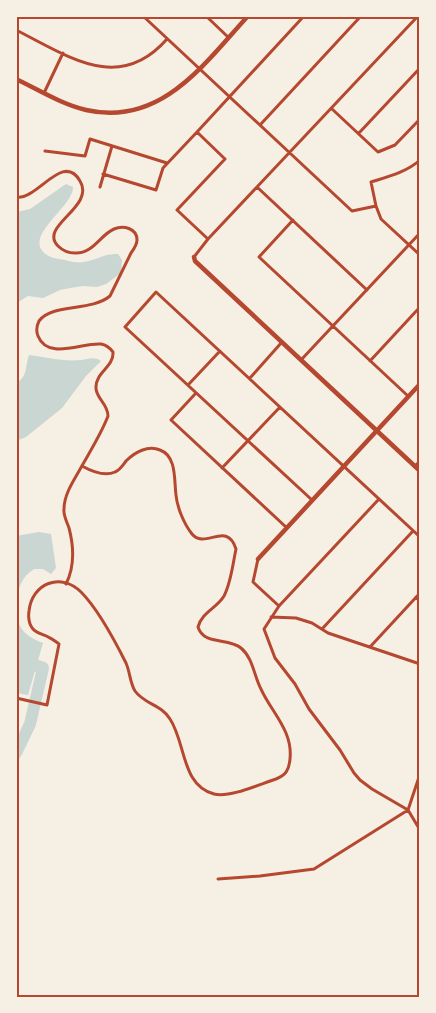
<svg xmlns="http://www.w3.org/2000/svg" width="436" height="1013" viewBox="0 0 436 1013" font-family="'Source Sans 3',sans-serif">
<style>
.water{fill:#c9d6d2}
.lines{fill:none;stroke-linecap:round;stroke-linejoin:round}
.river{stroke:#c9d6d2;stroke-width:12}
.minor{stroke:#b5482f;stroke-width:3}
.tertiary{stroke:#b5482f;stroke-width:4.5}
.neatline{fill:none;stroke:#b5482f;stroke-width:2}
</style>
<rect width="100%" height="100%" fill="#f6efe4"/>
<path class="water" d="M 66,184 L 73,187 C 74,207 20,237 47,255 C 51,258 59,259 65,260 C 71,262 78,263 84,262 C 96,260 106,253 118,254 L 122,260 L 121,273 L 106,284 L 97,287 L 83,286 L 70,288 L 60,290 L 43,298 L 28,296 L 20,301 L 16,306 L 16,212 L 30,209 Z
M 29,355 C 46,357 63,362 81,360 C 88,359 94,356 101,361 L 86,376 L 62,408 L 26,437 L 16,441 L 16,383 C 28,377 25,366 29,355 Z
M 39,532 L 51,534 L 56,568 L 51,574 L 43,569 L 34,569 C 21,578 21,584 16,598 L 16,536 Z
M 16,617 C 22,633 28,637 43,643 L 28,695 L 16,693 Z"/>
<g class="lines">
<path class="river" d="M 16,654 L 32,664 L 43,668 L 30,724 L 16,753"/>
<path class="minor" d="M 143,16 L 352,211 L 376,206
M 206,16 L 228,37
M 16,30 C 68,56 119,94 167,39
M 44,93 L 63,53
M 332,109 L 378,152 L 395,145 L 420,119
M 260,125 L 361,16
M 359,133 L 420,68
M 45,151 L 85,156 L 90,139 L 167,163
M 420,160 C 407,172 387,177 371,182 L 376,206 L 381,219 L 420,255
M 103,174 L 156,190 L 163,168 L 197,132
M 100,187 L 112,146
M 257,187 L 367,290
M 16,197 C 37,201 63,151 80,181 C 96,207 38,226 58,246 C 62,250 69,253 75,253 C 93,254 100,235 114,229 C 123,225 137,228 137,240 C 137,245 134,249 131,253 L 110,296 C 91,312 52,303 39,321 C 37,325 36,331 38,336 C 48,361 83,342 101,344 C 107,345 110,348 113,352 C 114,367 96,372 96,387 C 95,398 108,403 108,416 C 102,432 92,448 83,464 C 76,477 64,493 64,509 C 63,515 67,522 69,528 C 74,547 75,566 66,584
M 293,220 L 259,257 L 408,396
M 208,239 L 177,210 L 225,159 L 197,132 L 304,16
M 194,257 L 208,239 L 418,16
M 301,360 L 420,233
M 370,361 L 420,307
M 250,378 L 282,342
M 188,385 L 220,351
M 196,393 L 171,420 L 287,528
M 415,466 L 420,461
M 222,468 L 280,407
M 379,499 L 279,606 L 264,629 L 275,658 L 295,684 L 309,709 L 340,750 L 354,773 L 360,780 L 372,789 L 408,810 L 420,830
M 312,500 L 125,327 L 156,292 L 420,537
M 258,559 L 253,582 L 279,606
M 416,597 L 420,601
M 271,617 L 296,618 L 312,623 L 328,633 L 420,664
M 322,629 L 413,531
M 370,647 L 420,593
M 16,698 L 47,705 L 59,644 C 56,642 53,639 50,638 C 44,634 37,634 33,629 C 29,624 28,618 29,611 C 32,583 61,572 81,592 C 99,610 115,641 126,663 C 130,672 130,683 135,691 C 144,704 162,705 170,719 C 186,743 181,785 214,794 C 230,798 260,784 276,779 C 286,775 289,770 290,759 C 293,731 272,713 261,689 C 254,676 253,658 241,648 C 228,637 204,646 198,627 C 202,612 217,608 224,596 C 231,583 233,563 236,549 C 227,520 205,550 192,534 C 184,524 177,507 176,495 C 174,481 177,456 160,450 C 148,445 135,452 126,461 C 123,465 120,470 115,472 C 104,477 91,471 82,466
M 218,879 L 260,876 L 314,869 L 408,810 L 420,774"/>
<path class="tertiary" d="M 16,79 C 39,90 61,104 86,110 C 161,127 204,64 248,16
M 194,257 L 195,261 L 420,471
M 258,559 L 420,384"/>
</g>
<rect width="436" height="1013" fill="none" stroke="#f6efe4" stroke-width="35"/>
<rect x="18" y="18" width="400" height="978" class="neatline"/>
</svg>
